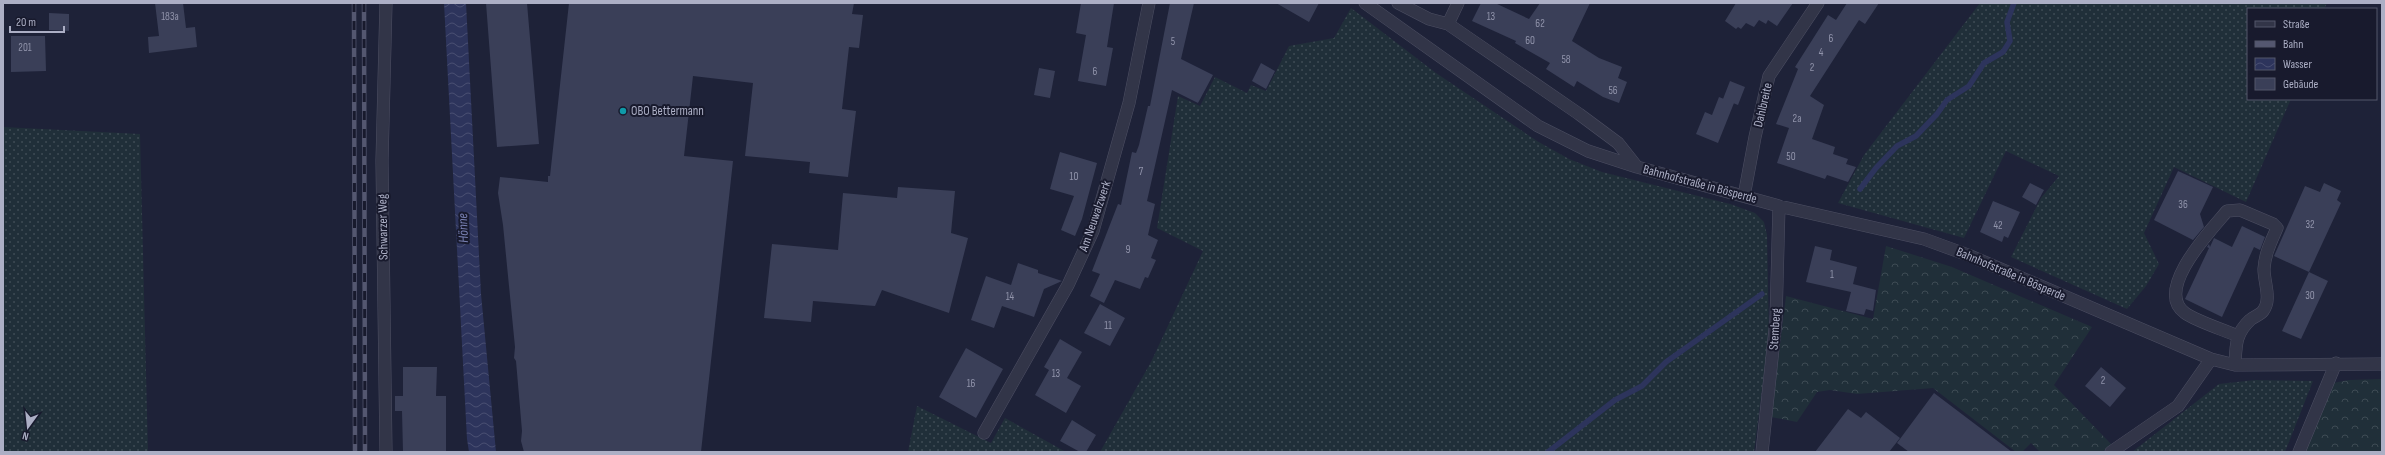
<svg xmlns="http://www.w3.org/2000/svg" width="2385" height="455" viewBox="0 0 2385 455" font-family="'Sofia Sans Condensed',sans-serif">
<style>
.grass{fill:url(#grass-dots)}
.forest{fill:url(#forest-crowns)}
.water{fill:url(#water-waves)}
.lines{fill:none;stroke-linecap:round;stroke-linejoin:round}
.stream{stroke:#2d345c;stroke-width:5.5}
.building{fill:#3a3f58}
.minor-casing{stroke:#4d4f63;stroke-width:13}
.minor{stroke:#323548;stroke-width:12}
.rail-casing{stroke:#545770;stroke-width:4.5}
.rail{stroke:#181a2d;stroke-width:3;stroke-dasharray:9;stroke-linecap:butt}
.culture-dot{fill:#0f9aa8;stroke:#181a2d;stroke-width:1.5}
.labels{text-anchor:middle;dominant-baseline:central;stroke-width:4;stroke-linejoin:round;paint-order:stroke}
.number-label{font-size:11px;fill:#9093aa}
.street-label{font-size:13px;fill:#acafc5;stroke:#181a2d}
.poi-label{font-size:13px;fill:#acafc5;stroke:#181a2d;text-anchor:start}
.water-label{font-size:14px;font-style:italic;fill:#7a82b4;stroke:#181a2d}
</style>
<defs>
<pattern id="grass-dots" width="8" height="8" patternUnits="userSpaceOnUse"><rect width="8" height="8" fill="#202f39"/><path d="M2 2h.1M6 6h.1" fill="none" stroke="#3e4b54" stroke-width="1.8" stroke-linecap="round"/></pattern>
<pattern id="forest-crowns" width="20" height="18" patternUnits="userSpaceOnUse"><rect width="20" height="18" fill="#202f39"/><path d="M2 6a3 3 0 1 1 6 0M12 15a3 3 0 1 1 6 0" fill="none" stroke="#3e4b54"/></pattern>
<pattern id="water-waves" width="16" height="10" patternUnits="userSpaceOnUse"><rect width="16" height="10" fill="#2d345c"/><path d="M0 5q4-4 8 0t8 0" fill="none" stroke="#494f72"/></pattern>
</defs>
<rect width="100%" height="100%" fill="#1e2238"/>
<path class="grass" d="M 1980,3 L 2327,3 L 2324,9 L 2248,9 L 2248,99 L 2291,99 L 2246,202 L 2174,167 L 2144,233 L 2159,264 L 2146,286 L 2127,309 L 2011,257 L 2041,198 L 2059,176 L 2006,151 L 1964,238 L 1838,203 L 1864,155 Z
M 1351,8 L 1436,73 L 1537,141 L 1569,159 L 1602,172 L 1730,204 L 1755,213 L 1764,222 L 1767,235 L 1769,335 L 1754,452 L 1100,452 L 1151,362 L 1203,251 L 1157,228 L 1178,96 L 1200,106 L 1215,77 L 1247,93 L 1251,85 L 1266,91 L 1289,46 L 1334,38 Z
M 3,127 L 140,134 L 148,452 L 3,452 Z
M 2255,380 L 2313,381 L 2285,452 L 2132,452 L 2219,384 Z
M 917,406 L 991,443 L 1005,418 L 1066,452 L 908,452 Z"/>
<path class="forest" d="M 1886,246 L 1952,267 L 2092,327 L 2054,385 L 2112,445 L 2102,452 L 2040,452 L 2031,443 L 2022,452 L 2016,452 L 1933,388 L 1857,394 L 1830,390 L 1817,392 L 1797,422 L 1771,417 L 1786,296 L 1873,319 Z
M 2382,379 L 2382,452 L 2304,452 L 2333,383 L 2349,380 Z"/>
<path class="water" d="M 444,3 L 466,3 L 481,294 L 496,452 L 469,452 L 467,439 Z"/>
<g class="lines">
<path class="stream" d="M 1860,189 L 1876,168 L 1897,146 L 1916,136 L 1937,114 L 1947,100 L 1969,86 L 1984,63 L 2003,52 L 2010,41 L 2007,22 L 2014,3
M 1548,452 L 1615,400 L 1642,386 L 1666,362 L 1762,294"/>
</g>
<path class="building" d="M 155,3 L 183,3 L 186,28 L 195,27 L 197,47 L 149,53 L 148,37 L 159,36 Z
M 486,3 L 527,3 L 539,144 L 497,147 Z
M 569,3 L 854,3 L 852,14 L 863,15 L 859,48 L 849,47 L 842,109 L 856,111 L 848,177 L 809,173 L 810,162 L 745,156 L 753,83 L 693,76 L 684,156 L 733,161 L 701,452 L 524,452 L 521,441 L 522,431 L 516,361 L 514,358 L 515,347 L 503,225 L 498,193 L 500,177 L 548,182 L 548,176 L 550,176 Z
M 1081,3 L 1114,3 L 1107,47 L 1113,48 L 1106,86 L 1078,81 L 1086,35 L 1076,33 Z
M 1170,3 L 1194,3 L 1181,59 L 1213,75 L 1198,103 L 1172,90 L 1147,201 L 1155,204 L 1148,235 L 1158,240 L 1151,258 L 1156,260 L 1148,278 L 1145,277 L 1140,289 L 1115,280 L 1104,303 L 1090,296 L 1100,274 L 1092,271 L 1118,204 L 1121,205 L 1132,152 L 1136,153 L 1139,145 L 1148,106 L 1150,106 Z
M 1276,3 L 1319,3 L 1309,22 Z
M 1481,3 L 1495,3 L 1529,19 L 1540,3 L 1590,3 L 1572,41 L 1599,58 L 1622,67 L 1618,78 L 1627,82 L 1619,103 L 1603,97 L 1577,81 L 1574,87 L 1546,69 L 1550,63 L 1515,43 L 1516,41 L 1472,21 Z
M 1736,3 L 1793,3 L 1777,26 L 1768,20 L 1766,24 L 1759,20 L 1754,27 L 1746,23 L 1741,29 L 1738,27 L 1736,29 L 1725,21 Z
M 1847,3 L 1879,3 L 1865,24 L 1859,20 L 1810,96 L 1824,105 L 1812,139 L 1835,147 L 1833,154 L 1848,159 L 1846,164 L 1856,167 L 1848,182 L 1827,175 L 1825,179 L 1777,163 L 1789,128 L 1776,124 L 1798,69 L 1795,67 L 1828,15 L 1836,20 Z
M 49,13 L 69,14 L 69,31 L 49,30 Z
M 11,36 L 45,36 L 46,71 L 11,72 Z
M 1261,63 L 1275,71 L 1266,89 L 1252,81 Z
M 1039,68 L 1055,71 L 1050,98 L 1034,95 Z
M 1730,81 L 1745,87 L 1738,105 L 1723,99 Z
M 1719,97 L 1734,103 L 1718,143 L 1696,134 L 1705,112 L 1712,115 Z
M 1060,152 L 1097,163 L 1082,219 L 1075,236 L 1061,230 L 1074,196 L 1050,189 Z
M 2178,171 L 2213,187 L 2200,214 L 2204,227 L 2193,240 L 2154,220 Z
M 2030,183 L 2044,190 L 2036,205 L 2022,197 Z
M 2324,183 L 2341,191 L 2337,200 L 2341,203 L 2309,272 L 2328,281 L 2301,339 L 2282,331 L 2309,272 L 2274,256 L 2305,186 L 2320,192 Z
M 898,187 L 955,191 L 951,233 L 968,238 L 949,313 L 882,290 L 875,306 L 813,301 L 811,322 L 764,318 L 772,244 L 838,250 L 843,193 L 897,198 Z
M 1993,201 L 2020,212 L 2008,238 L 2004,236 L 2002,242 L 1980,232 Z
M 2242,226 L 2265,237 L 2260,250 L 2254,247 L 2222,317 L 2185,299 L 2209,248 L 2207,247 L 2209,244 L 2210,247 L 2214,238 L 2232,247 Z
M 1815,246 L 1832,250 L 1830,260 L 1857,267 L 1853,284 L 1876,290 L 1873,311 L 1866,309 L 1864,315 L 1846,311 L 1851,292 L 1806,282 Z
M 1018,263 L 1038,270 L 1038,273 L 1062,281 L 1044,289 L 1034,317 L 1002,306 L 994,328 L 971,320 L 986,276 L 1011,285 Z
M 1100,304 L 1125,318 L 1110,346 L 1084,333 Z
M 1060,339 L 1082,352 L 1067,378 L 1081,386 L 1066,413 L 1035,395 L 1049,370 L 1044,367 Z
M 966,348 L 1003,369 L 976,418 L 939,397 Z
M 403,367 L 437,367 L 436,396 L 446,396 L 446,452 L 403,452 L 402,411 L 395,411 L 395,396 L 403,396 Z
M 2101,367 L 2126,388 L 2110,407 L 2085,386 Z
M 1934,393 L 2012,452 L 1909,452 L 1897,443 Z
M 1848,409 L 1861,418 L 1866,412 L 1900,438 L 1889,452 L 1815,452 Z
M 1072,420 L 1096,435 L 1086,452 L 1080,452 L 1060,441 Z"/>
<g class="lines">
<defs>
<path id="minor" d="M 386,3 L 382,161 L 386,452
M 1365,3 L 1538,126 L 1588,151 L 1637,167 L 1779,206 L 1924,239 L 1968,255 L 2211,359 L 2235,365 L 2382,364
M 1398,3 L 1429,19 L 1448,24 L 1579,114 L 1618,143 L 1637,167
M 1448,24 L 1458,3
M 1744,196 L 1755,137 L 1769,76 L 1818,3
M 2235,365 C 2236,346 2235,334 2250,320 C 2253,317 2260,315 2263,311 C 2272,299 2264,283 2264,269 C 2265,253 2271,242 2277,228 L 2273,224 L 2240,210 L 2227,211 C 2212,229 2153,290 2185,313 C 2198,322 2222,329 2238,336
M 984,433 L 1068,285 L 1093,231 L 1129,103 L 1149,3
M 1762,452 L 1776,320 L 1779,206
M 2111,452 L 2178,406 L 2211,359
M 2299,452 L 2336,363"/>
</defs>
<use href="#minor" class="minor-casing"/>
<use href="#minor" class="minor"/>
<defs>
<path id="rail" d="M 354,3 L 355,452
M 364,3 L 365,452"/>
</defs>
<use href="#rail" class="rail-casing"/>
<use href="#rail" class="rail"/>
</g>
<circle class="culture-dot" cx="623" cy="111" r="4"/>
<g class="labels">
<g class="number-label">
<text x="170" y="16">183a</text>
<text x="1491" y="16">13</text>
<text x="1540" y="23">62</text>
<text x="1831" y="38">6</text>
<text x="1530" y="40">60</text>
<text x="1173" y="41">5</text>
<text x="25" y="47">201</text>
<text x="1821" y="52">4</text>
<text x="1566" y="59">58</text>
<text x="1812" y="67">2</text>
<text x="1095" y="71">6</text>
<text x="1613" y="90">56</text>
<text x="1797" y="118">2a</text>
<text x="1791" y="156">50</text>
<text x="1141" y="171">7</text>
<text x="1074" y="176">10</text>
<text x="2183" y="204">36</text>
<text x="2310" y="224">32</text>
<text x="1998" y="225">42</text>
<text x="1128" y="249">9</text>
<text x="1832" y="274">1</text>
<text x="2310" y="295">30</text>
<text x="1010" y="296">14</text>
<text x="1108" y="325">11</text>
<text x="1056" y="373">13</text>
<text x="2103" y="380">2</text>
<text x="971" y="383">16</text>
</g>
<g class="street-label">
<text transform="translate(1763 105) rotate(-77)">Dahlbreite</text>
<text transform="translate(1700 184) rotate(15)">Bahnhofstraße in Bösperde</text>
<text transform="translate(1095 216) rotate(-71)">Am Neuwalzwerk</text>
<text transform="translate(383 227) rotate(-91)">Schwarzer Weg</text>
<text transform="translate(2011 274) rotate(23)">Bahnhofstraße in Bösperde</text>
<text transform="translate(1775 329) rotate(-86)">Stemberg</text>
</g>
<g class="poi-label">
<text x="631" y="111">OBO Bettermann</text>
</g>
<g class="water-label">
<text transform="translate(463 228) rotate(-92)">Hönne</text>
</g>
</g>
<rect width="2385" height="455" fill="none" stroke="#acafc5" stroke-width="8"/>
<rect x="2247" y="8" width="130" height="92" fill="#181a2d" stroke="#53566a"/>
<rect x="2255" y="21" width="20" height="6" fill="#323548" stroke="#53566a"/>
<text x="2283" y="28" font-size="12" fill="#acafc5">Straße</text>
<rect x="2255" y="41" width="20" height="6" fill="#545770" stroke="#53566a"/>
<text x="2283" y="48" font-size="12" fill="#acafc5">Bahn</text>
<rect x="2255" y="58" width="20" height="12" fill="url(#water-waves)" stroke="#53566a"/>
<text x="2283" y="68" font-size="12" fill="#acafc5">Wasser</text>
<rect x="2255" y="78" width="20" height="12" fill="#3a3f58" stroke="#53566a"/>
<text x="2283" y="88" font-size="12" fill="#acafc5">Gebäude</text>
<g transform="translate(28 427) rotate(195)" stroke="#181a2d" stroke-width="3" paint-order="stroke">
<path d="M0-3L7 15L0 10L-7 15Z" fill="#acafc5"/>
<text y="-6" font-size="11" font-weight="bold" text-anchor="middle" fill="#acafc5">N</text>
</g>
<path d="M10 26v6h54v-6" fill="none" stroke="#acafc5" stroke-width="2"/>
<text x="16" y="26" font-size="12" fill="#acafc5" stroke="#181a2d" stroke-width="3" paint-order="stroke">20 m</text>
</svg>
